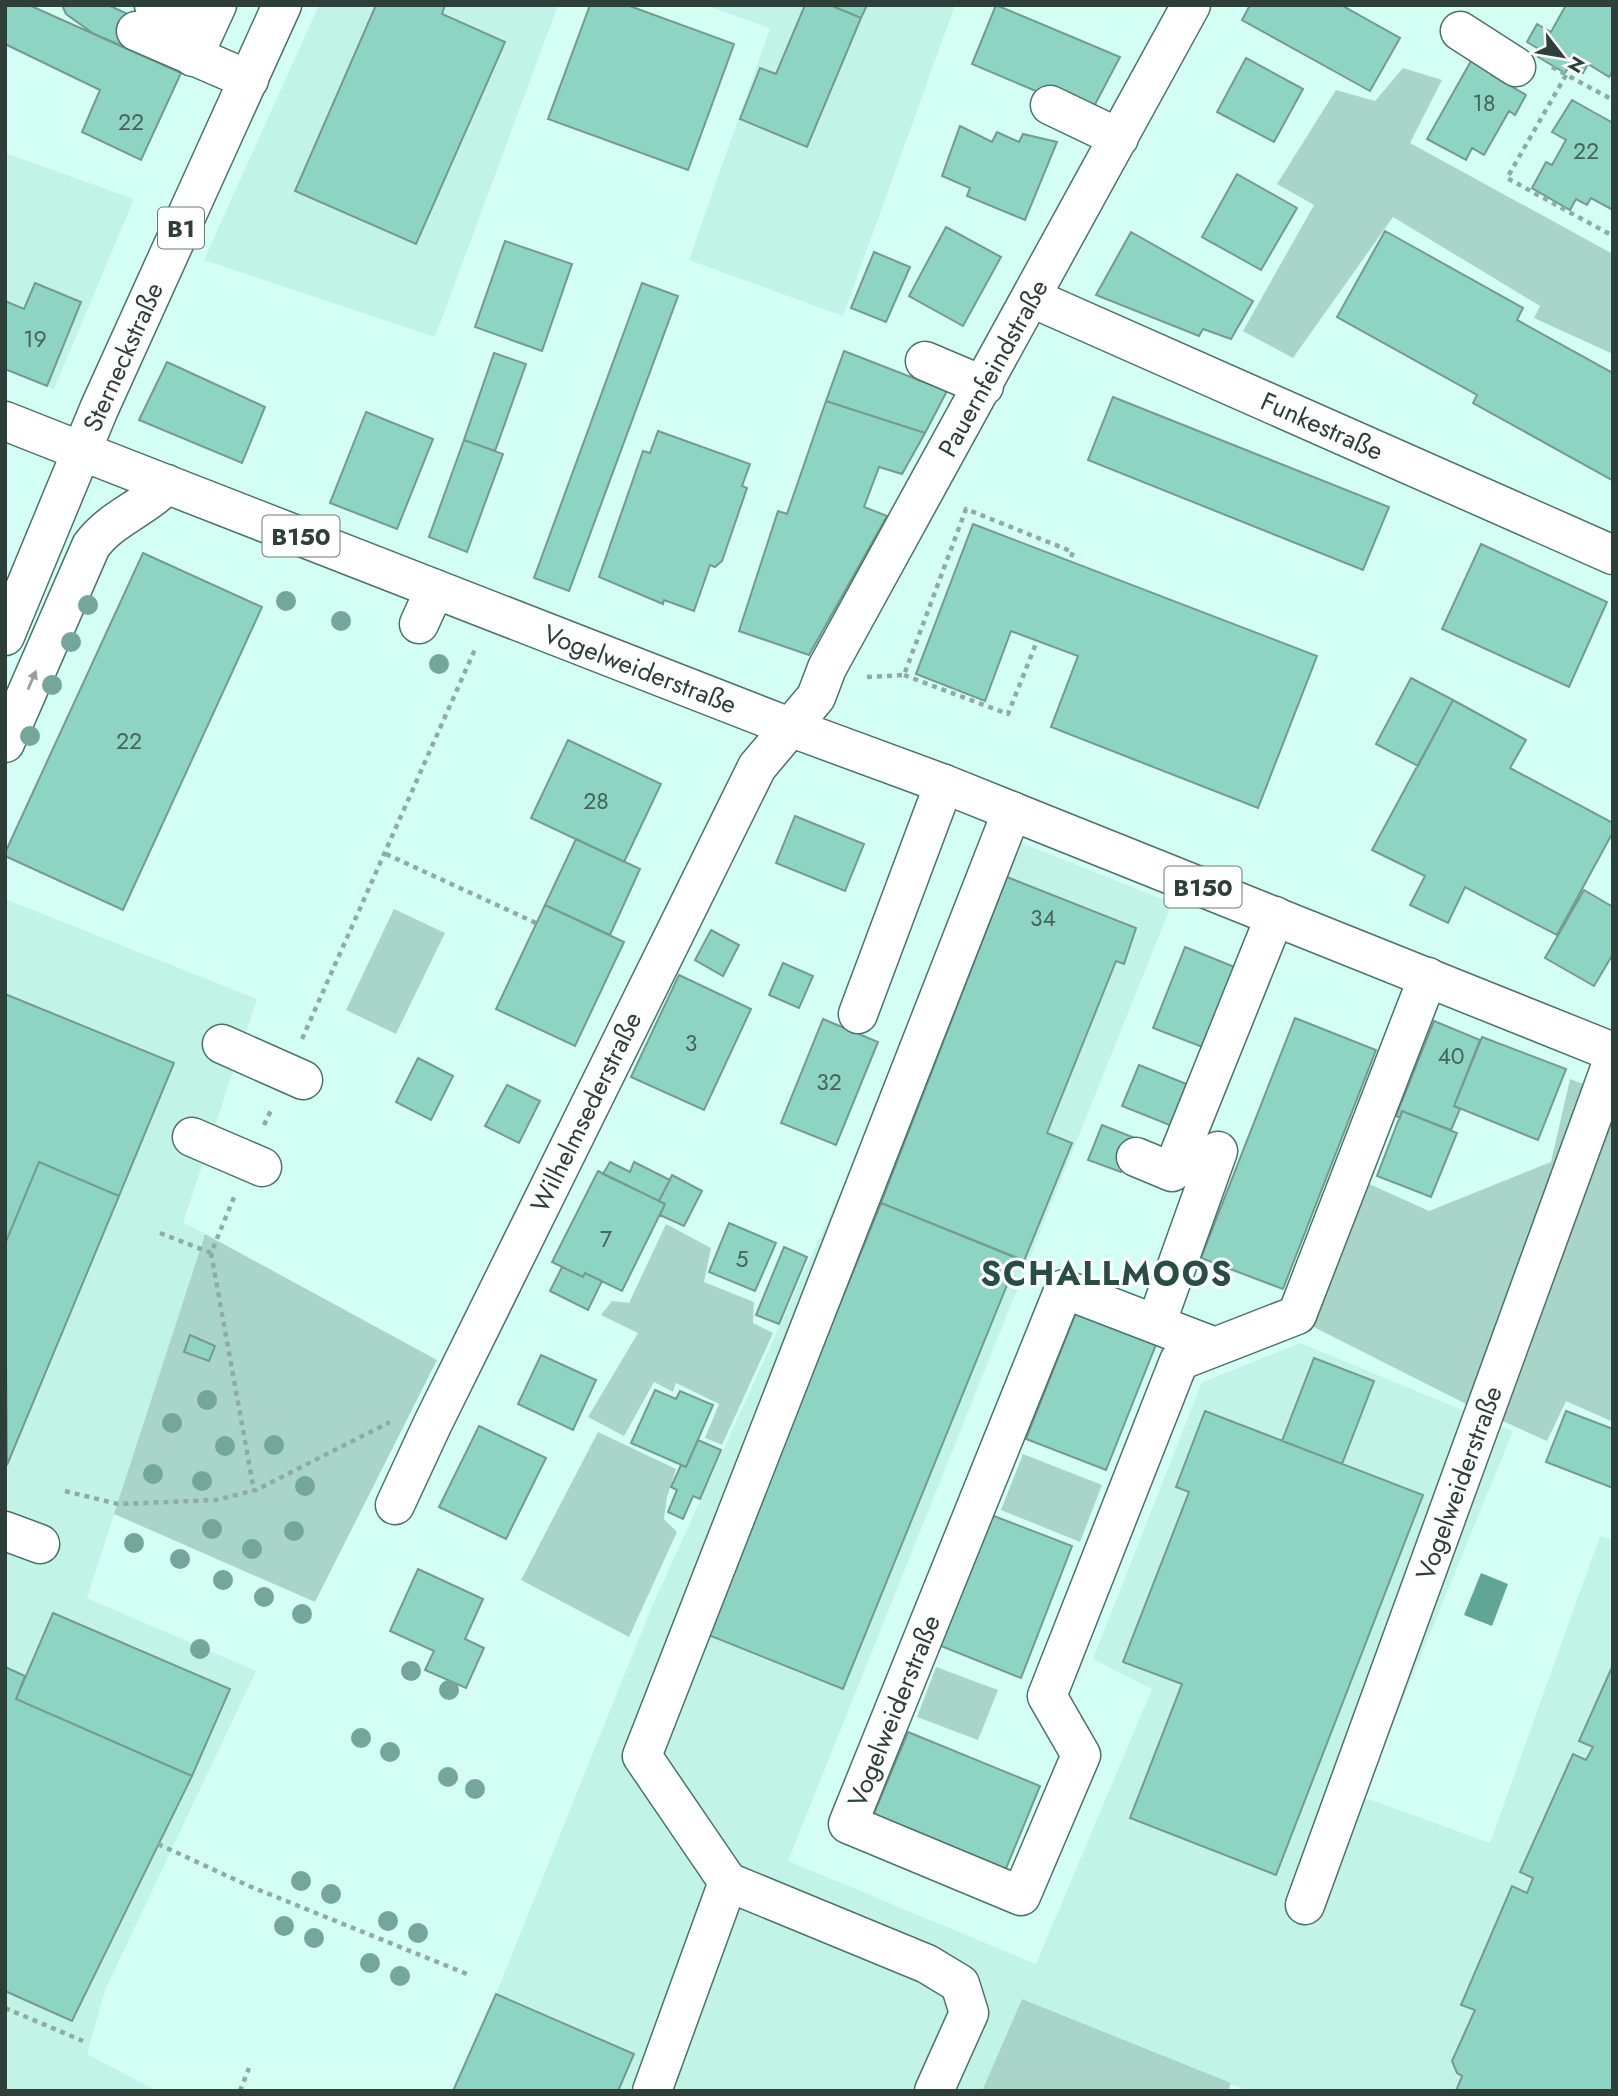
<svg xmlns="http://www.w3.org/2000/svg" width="1618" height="2096" viewBox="0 0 1618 2096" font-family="Jost,sans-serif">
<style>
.built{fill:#c1f4e6}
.green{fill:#a9d5c9}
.water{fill:#61a695}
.building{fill:#8ed4c2;stroke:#739b90;stroke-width:2}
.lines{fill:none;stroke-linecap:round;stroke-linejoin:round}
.minor-casing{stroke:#4c7369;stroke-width:41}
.major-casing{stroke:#4c7369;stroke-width:41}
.path{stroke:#8daca3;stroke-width:4.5;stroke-dasharray:5 5;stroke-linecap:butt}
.minor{stroke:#fff;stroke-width:38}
.major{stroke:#fff;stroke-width:38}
.tree{fill:#74a699}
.oneway{fill:#969f9c}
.labels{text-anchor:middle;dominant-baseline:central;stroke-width:6;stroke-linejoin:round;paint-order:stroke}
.number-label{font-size:23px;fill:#46645c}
.shield{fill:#fff;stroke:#6d7975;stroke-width:2}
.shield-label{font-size:24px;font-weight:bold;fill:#2e3f3a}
.street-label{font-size:26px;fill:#2e3f3a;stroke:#fff}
.district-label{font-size:33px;font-weight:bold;letter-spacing:2px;fill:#274d44;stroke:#fff}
</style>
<rect width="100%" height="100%" fill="#d4fff3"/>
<path class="built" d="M 319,5 L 558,5 L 435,337 L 204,260 Z
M 705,5 L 955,5 L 843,316 L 689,260 L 770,28 Z
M 5,153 L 134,199 L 54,389 L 5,370 Z
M 984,828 L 1172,903 L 788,1861 L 1036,1964 L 1152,1689 L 1093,1659 L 1202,1382 L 1300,1343 L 1513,1431 L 1363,1797 L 1490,1843 L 1600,1536 L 1613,1540 L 1613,2091 L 1248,2091 L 1022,1999 L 982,2091 L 618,2091 L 634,2054 L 496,1994 L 650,1611 L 886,1092 Z
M 5,899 L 257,999 L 183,1223 L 205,1233 L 87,1598 L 256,1671 L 105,1990 L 87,2054 L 157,2091 L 5,2091 Z"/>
<path class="green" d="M 1403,68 L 1442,80 L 1410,143 L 1613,254 L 1613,354 L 1534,318 L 1540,306 L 1393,217 L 1293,358 L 1243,331 L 1314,205 L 1277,184 L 1336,90 L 1375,101 Z
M 394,909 L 445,933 L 396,1034 L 346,1010 Z
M 1570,1079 L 1613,1095 L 1613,1422 L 1566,1401 L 1547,1441 L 1480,1411 L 1284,1312 L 1345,1173 L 1429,1211 L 1551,1162 Z
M 666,1224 L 711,1248 L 704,1282 L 754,1302 L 753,1323 L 773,1333 L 722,1445 L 705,1438 L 719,1404 L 676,1383 L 673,1392 L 654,1382 L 624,1436 L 588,1417 L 638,1333 L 601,1315 L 612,1301 L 629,1303 Z
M 205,1234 L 437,1360 L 315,1602 L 114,1514 Z
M 598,1432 L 676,1469 L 667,1497 L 664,1519 L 677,1532 L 629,1637 L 521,1580 Z
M 1023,1454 L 1102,1485 L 1080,1542 L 1001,1510 Z
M 936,1667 L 998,1690 L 978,1740 L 917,1717 Z
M 1022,1999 L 1231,2083 L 1228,2091 L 982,2091 Z"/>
<path class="water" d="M 1481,1573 L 1508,1584 L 1492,1626 L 1464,1615 Z"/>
<path class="building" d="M 5,5 L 29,5 L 181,73 L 141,160 L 82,132 L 100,90 L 5,44 Z
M 62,5 L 108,5 L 141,20 L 127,48 L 94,34 L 66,14 Z
M 376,5 L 445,5 L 442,14 L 505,42 L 416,244 L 295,191 Z
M 590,5 L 627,5 L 734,44 L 688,170 L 548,119 Z
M 805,5 L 830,5 L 861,18 L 807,147 L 740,119 L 760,68 L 776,74 Z
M 830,5 L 867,5 L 861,18 Z
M 996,5 L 1120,57 L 1090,114 L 972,64 Z
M 1250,5 L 1341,5 L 1400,38 L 1370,91 L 1242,20 Z
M 1613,5 L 1613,71 L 1609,77 L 1588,64 L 1583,73 L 1570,65 L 1565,73 L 1538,57 L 1542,51 L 1527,42 L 1537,24 L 1551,32 L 1566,5 Z
M 1475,54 L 1496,67 L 1492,75 L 1526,95 L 1515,115 L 1509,111 L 1484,155 L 1472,148 L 1466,160 L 1427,139 Z
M 1246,58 L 1303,89 L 1274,142 L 1217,112 Z
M 1572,100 L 1613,123 L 1613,210 L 1591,198 L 1587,205 L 1576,199 L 1570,210 L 1532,188 L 1546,162 L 1552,165 L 1566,140 L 1552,132 Z
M 960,126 L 992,142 L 997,132 L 1019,142 L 1023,134 L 1057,142 L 1025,220 L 967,196 L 970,188 L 942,176 Z
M 1237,174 L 1297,208 L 1261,270 L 1202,237 Z
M 946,227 L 1001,257 L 963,326 L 909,296 Z
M 1385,231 L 1523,308 L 1517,320 L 1613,373 L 1612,480 L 1473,403 L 1477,395 L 1337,317 Z
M 1131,232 L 1253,301 L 1231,339 L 1203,329 L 1199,336 L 1096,295 Z
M 505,241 L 572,264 L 542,351 L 475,327 Z
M 874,252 L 910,267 L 886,322 L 851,308 Z
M 35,283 L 81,302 L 47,386 L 5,369 L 5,301 L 24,309 Z
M 642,283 L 678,296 L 569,591 L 534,578 Z
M 844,351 L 947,391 L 925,433 L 826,401 Z
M 494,353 L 526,364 L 495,451 L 464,440 Z
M 167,362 L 265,407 L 242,463 L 139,420 Z
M 1113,397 L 1389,507 L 1363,570 L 1088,460 Z
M 826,401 L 925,433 L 902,474 L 879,467 L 864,507 L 887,516 L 809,655 L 739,631 L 778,511 L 787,514 Z
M 366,412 L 433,439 L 397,529 L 330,503 Z
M 658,431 L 750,464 L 742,486 L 747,488 L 722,561 L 715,567 L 710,565 L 694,611 L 664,600 L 663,604 L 599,577 L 643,451 L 650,453 Z
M 464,440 L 503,454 L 467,552 L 429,537 Z
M 973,524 L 1317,656 L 1258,808 L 1051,727 L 1078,656 L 1011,631 L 985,701 L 916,674 Z
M 1481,544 L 1607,602 L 1569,687 L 1442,629 Z
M 143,553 L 262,607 L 123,910 L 5,856 L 5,853 Z
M 1411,678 L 1453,700 L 1418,766 L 1376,744 Z
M 1453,700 L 1526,740 L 1510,768 L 1613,823 L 1613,832 L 1557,935 L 1465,887 L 1448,923 L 1410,905 L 1425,876 L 1372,850 Z
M 568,740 L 661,784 L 624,862 L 531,818 Z
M 795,816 L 864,844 L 845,891 L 776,863 Z
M 576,839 L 640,869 L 610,935 L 545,905 Z
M 1007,877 L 1136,928 L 1124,964 L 1116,961 L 1047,1133 L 1072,1143 L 1024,1261 L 881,1203 Z
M 1584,890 L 1613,907 L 1613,954 L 1594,986 L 1545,958 Z
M 545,905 L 624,942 L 575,1046 L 496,1009 Z
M 711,930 L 739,945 L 723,976 L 695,960 Z
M 1185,947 L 1237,968 L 1205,1048 L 1153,1028 Z
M 783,963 L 813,976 L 799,1008 L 769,995 Z
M 679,975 L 751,1009 L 704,1110 L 631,1077 Z
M 5,994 L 174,1063 L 119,1196 L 39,1162 L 5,1244 Z
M 1295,1018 L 1376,1050 L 1283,1289 L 1201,1258 Z
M 823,1019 L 878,1042 L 836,1145 L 781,1123 Z
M 1434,1021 L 1480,1040 L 1454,1106 L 1460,1109 L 1451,1130 L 1402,1111 L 1400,1118 L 1396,1116 Z
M 1482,1037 L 1566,1069 L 1538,1140 L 1454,1106 Z
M 418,1058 L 453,1076 L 431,1120 L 396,1102 Z
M 1139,1065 L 1189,1085 L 1172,1126 L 1122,1106 Z
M 507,1085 L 540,1101 L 519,1143 L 485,1126 Z
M 1402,1111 L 1457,1133 L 1431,1197 L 1377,1176 Z
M 1102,1125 L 1135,1138 L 1121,1172 L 1088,1160 Z
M 39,1162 L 119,1196 L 7,1465 L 5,1244 Z
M 610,1162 L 630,1172 L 634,1162 L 670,1180 L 659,1201 L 603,1174 Z
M 598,1171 L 665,1204 L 622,1291 L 585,1273 L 583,1277 L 552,1262 Z
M 672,1175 L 702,1191 L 684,1226 L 660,1215 L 665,1204 L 659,1201 Z
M 881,1203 L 1018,1258 L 843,1689 L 706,1634 Z
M 729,1223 L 776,1243 L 755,1291 L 709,1272 Z
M 784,1247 L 807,1257 L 779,1324 L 756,1315 Z
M 562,1267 L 583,1277 L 585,1273 L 602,1281 L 588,1310 L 550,1291 Z
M 1077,1310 L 1157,1342 L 1106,1470 L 1026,1439 Z
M 190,1335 L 215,1346 L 209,1361 L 184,1352 Z
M 541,1355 L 596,1380 L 573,1430 L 518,1404 Z
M 1314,1358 L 1374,1381 L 1342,1464 L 1282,1441 Z
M 655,1390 L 676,1399 L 680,1391 L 713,1405 L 686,1467 L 631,1443 Z
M 1205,1411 L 1423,1495 L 1276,1875 L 1130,1818 L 1182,1684 L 1123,1662 L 1189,1492 L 1176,1487 Z
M 1566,1411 L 1613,1429 L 1613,1488 L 1546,1462 Z
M 479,1426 L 546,1458 L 506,1539 L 439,1507 Z
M 698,1440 L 721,1450 L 700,1499 L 693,1496 L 683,1519 L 668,1512 L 677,1490 L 671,1487 L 681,1465 L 686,1467 Z
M 986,1513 L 1072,1546 L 1021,1678 L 936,1644 Z
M 418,1569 L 483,1599 L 465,1639 L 484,1648 L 466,1688 L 425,1670 L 434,1651 L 390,1631 Z
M 53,1613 L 230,1689 L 192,1776 L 16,1699 Z
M 1613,1665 L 1613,2091 L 1456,2091 L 1462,2076 L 1457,2073 L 1452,2061 L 1475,2010 L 1461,2005 L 1512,1886 L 1527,1893 L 1533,1878 L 1520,1872 L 1573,1754 L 1586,1760 L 1593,1747 L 1579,1741 Z
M 5,1667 L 25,1676 L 16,1699 L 192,1776 L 72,2021 L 5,1991 Z
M 908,1732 L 1040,1786 L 1005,1871 L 873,1816 Z
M 496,1994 L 634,2054 L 618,2091 L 453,2091 Z"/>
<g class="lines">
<defs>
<path id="minor" d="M 154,5 L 206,29
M 136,31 L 249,80
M 1460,31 L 1516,67
M 193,57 L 217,5
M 1050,105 L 1119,138
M 1032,298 L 1613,555
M 925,361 L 984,386
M 5,421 L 81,451
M 419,624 L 435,589
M 858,1014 L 944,784
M 222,1044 L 303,1080
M 192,1137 L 262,1167
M 1136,1157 L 1172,1172 L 1275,916
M 1156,1324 L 1218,1151
M 1215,1347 L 1064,1289 L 848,1824 L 1021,1896 L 1081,1755 L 1047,1696 L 1179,1361 L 1297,1315 L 1428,977
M 395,1505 L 433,1423 L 757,767 L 816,697 L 827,668 L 1191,5
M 5,1531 L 40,1544
M 1305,1905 L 1613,1060
M 652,2091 L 728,1882
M 934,2091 L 969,2013 L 960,1984 L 927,1964 L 728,1882 L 642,1756 L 1012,811"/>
<path id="major" d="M 81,451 L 792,728 L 944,784 L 1613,1052
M 5,636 L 99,409 L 282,5
M 5,743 L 91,546 C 111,518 144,509 167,484"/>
</defs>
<use href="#minor" class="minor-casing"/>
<use href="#major" class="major-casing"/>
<path class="path" d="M 1552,67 L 1613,100
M 1566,75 L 1507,178 L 1613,236
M 904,675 L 1008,714 L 1037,641
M 867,677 L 904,675 L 966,509 L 1073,552 L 1070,560
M 386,854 L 536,923
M 302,1039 L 476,647
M 264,1125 L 272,1108
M 160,1233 L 211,1253 L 235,1195
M 211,1253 L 254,1491
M 65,1491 L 118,1504 L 216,1500 L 256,1490 L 390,1422
M 158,1844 L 249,1886 L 467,1974
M 5,2008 L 83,2041
M 240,2091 L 249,2068"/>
<use href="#minor" class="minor"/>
<use href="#major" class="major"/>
</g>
<g class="tree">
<circle cx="286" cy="601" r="10"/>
<circle cx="88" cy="605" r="10"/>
<circle cx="341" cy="621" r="10"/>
<circle cx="71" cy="642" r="10"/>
<circle cx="439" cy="664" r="10"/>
<circle cx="52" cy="685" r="10"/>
<circle cx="30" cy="736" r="10"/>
<circle cx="207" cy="1400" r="10"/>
<circle cx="172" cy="1423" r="10"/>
<circle cx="274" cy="1445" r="10"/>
<circle cx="225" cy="1446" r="10"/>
<circle cx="153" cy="1474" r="10"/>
<circle cx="202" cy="1481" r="10"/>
<circle cx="305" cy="1486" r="10"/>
<circle cx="212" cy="1529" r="10"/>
<circle cx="294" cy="1531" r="10"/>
<circle cx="134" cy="1543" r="10"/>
<circle cx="252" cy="1549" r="10"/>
<circle cx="180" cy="1559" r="10"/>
<circle cx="223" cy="1580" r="10"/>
<circle cx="264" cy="1597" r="10"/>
<circle cx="302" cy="1614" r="10"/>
<circle cx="200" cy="1649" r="10"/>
<circle cx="411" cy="1671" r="10"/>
<circle cx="449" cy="1690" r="10"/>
<circle cx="361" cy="1738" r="10"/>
<circle cx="390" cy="1752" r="10"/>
<circle cx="448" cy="1777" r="10"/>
<circle cx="475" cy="1789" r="10"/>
<circle cx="301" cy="1881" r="10"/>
<circle cx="331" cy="1894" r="10"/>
<circle cx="388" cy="1921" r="10"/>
<circle cx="284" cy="1926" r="10"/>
<circle cx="418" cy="1933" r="10"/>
<circle cx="314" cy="1938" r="10"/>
<circle cx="370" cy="1963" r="10"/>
<circle cx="400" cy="1976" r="10"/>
</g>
<defs><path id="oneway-solid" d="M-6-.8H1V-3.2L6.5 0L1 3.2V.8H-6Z" transform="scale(1.75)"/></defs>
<use class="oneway" href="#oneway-solid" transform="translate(32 680) rotate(-67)"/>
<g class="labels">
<g class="number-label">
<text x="1484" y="103">18</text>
<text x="131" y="122">22</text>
<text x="1586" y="151">22</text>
<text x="35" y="339">19</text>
<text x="129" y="741">22</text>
<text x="596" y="801">28</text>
<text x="1043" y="918">34</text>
<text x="691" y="1043">3</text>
<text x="1451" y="1056">40</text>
<text x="829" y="1082">32</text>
<text x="606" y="1239">7</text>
<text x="742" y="1259">5</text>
</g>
<g class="shield">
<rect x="158" y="207.5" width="46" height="41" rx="5"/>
<rect x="262.5" y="515.5" width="77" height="41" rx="5"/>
<rect x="1164.5" y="866.5" width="77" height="41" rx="5"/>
</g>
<g class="shield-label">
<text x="181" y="228">B1</text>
<text x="301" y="536">B150</text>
<text x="1203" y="887">B150</text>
</g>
<g class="street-label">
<text transform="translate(123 357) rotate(-66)">Sterneckstraße</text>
<text transform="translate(993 368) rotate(-61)">Pauernfeindstraße</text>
<text transform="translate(1322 426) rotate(24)">Funkestraße</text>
<text transform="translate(640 669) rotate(21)">Vogelweiderstraße</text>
<text transform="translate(586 1112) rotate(-64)">Wilhelmsederstraße</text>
<text transform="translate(1459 1483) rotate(-70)">Vogelweiderstraße</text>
<text transform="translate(894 1711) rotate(-68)">Vogelweiderstraße</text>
</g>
<g class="district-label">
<text x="1107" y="1273">SCHALLMOOS</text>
</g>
</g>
<rect width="1618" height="2096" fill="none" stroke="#2e3f3a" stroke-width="14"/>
<g transform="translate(1562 56) rotate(121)" stroke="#ffffff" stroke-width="5" paint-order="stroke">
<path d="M0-5L12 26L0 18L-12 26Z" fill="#2e3f3a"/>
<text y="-10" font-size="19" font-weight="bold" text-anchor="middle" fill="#2e3f3a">N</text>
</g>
</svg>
